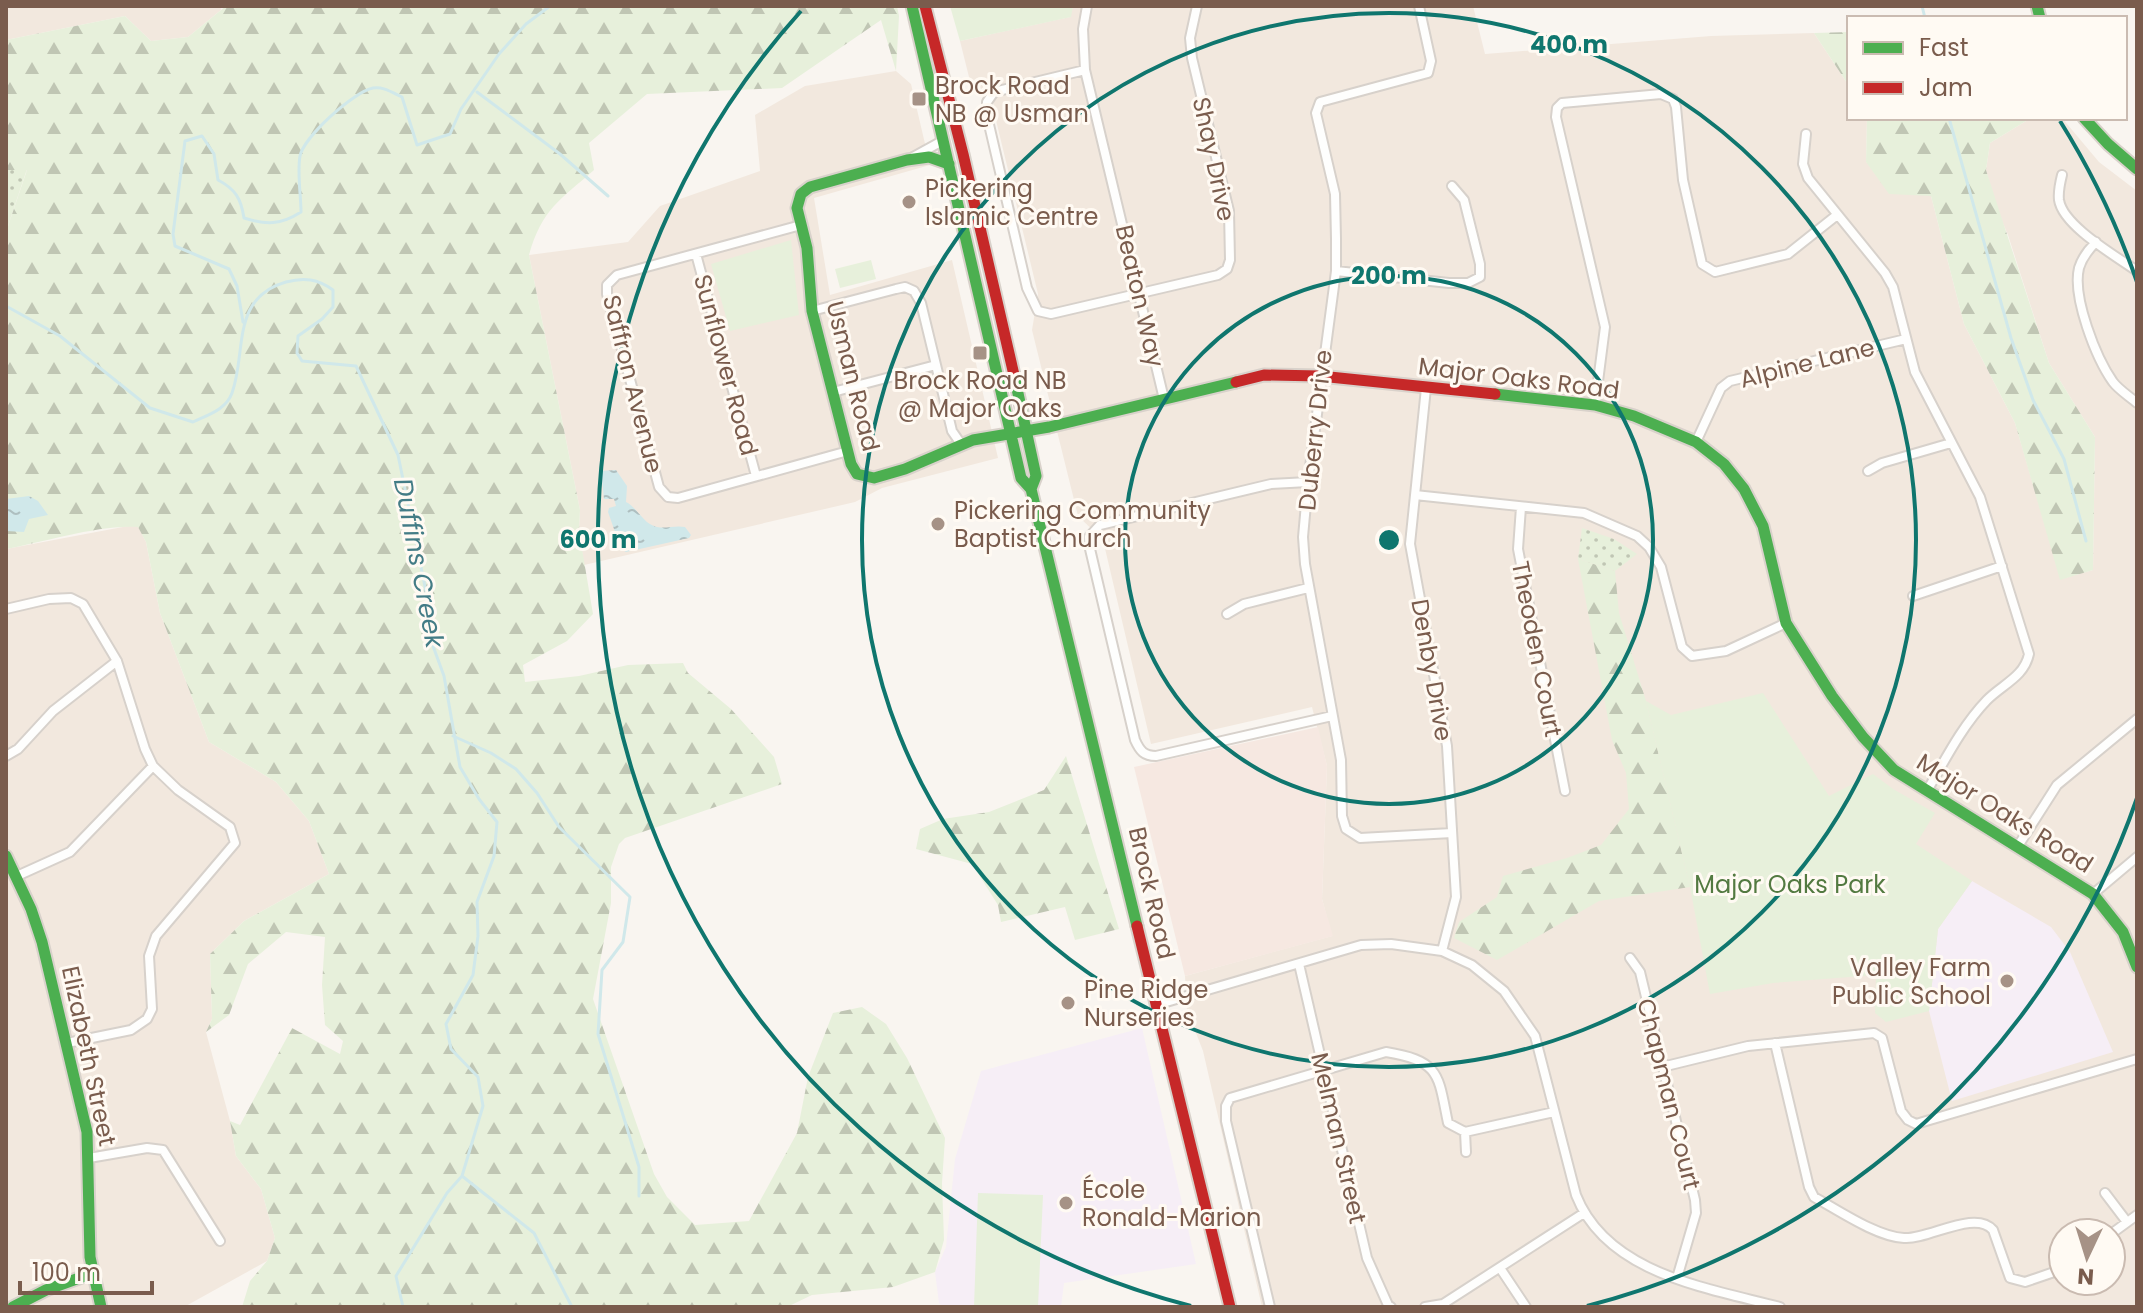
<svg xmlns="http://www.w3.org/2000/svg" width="2143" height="1313" viewBox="0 0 2143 1313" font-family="Poppins,sans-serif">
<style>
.residential{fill:#f2e8de;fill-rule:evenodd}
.commercial{fill:#f6e8e1}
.education{fill:#f6eef6}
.grass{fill:url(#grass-dots)}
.forest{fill:url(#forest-firs)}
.green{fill:#e7f0db}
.water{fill:url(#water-ripples)}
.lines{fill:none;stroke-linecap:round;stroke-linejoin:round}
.stream{stroke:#d0e8ea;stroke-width:3}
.street-casing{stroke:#d7d1cb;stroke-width:12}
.fast-casing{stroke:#d9d2cb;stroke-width:15}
.jam-casing{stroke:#d9d2cb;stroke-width:15}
.street{stroke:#fefefd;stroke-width:8}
.fast{stroke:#4caf50;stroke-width:11}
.jam{stroke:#c62828;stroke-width:11}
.ring{fill:none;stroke:#0f766e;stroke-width:4}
.poi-dot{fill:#a69286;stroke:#fffaf3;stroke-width:3}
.labels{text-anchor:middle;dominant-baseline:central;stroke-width:6;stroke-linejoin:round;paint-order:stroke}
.poi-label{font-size:24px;fill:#7a5c4d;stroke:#fffaf3;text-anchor:start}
.street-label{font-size:24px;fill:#7a5c4d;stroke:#fffaf3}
.park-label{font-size:24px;fill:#537a41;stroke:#fffaf3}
.water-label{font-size:26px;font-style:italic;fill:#437c86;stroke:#fffaf3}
.centre{fill:#0f766e;stroke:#fffaf3;stroke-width:4}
.ring-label{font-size:24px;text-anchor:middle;font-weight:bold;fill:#0f766e;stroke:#fffaf3;stroke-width:6;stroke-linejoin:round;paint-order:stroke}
</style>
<defs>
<pattern id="grass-dots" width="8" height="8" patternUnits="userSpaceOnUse" patternTransform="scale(2)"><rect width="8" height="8" fill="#e7f0db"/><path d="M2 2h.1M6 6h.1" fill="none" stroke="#c0c6b4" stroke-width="1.8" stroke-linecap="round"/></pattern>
<pattern id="forest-firs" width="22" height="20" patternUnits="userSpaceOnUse" patternTransform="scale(2)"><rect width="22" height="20" fill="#e7f0db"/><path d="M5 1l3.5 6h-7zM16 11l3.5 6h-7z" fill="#c0c6b4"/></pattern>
<pattern id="water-ripples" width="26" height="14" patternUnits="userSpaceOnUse" patternTransform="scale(2)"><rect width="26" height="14" fill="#d0e8ea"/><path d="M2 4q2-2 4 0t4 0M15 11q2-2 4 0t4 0" fill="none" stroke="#aebfc0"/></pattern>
</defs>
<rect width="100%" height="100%" fill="#f9f5f0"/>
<path class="residential" d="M 6,6 L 220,6 L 221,10 L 188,37 L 151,41 L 125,16 L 6,40 Z
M 1073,6 L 1473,6 L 1485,54 L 1711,36 L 1814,33 L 1849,86 L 1849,118 L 1867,118 L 1866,162 L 1931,196 L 1964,324 L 2015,423 L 2061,579 L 2093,570 L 2095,437 L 2049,363 L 2008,235 L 1995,205 L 1986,170 L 1990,143 L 2031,118 L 2062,118 L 2099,162 L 2137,191 L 2137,1307 L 1262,1307 L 1203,1051 L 1187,1010 L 1185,976 L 1332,936 L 1322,899 L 1327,766 L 1312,707 L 1151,744 L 1103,540 L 1078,516 L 1032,330 L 1038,294 L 994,112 L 992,83 L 973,93 L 960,41 L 1070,17 ZM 2063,1233 L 2111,1233 L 2111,1281 L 2063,1281 Z
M 896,71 L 911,84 L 930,165 L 814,198 L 830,295 L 952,260 L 998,458 L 882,488 L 855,502 L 584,565 L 579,531 L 580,510 L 529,255 L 628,242 L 660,206 L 760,171 L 755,115 L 805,86 Z
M 128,526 L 138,526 L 146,542 L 160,613 L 209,742 L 276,782 L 309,821 L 329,874 L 244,921 L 210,954 L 212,1019 L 206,1032 L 230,1121 L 236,1156 L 261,1189 L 275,1238 L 267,1261 L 184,1307 L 6,1307 L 6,549 Z"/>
<path class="commercial" d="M 1318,727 L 1327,766 L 1322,899 L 1333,936 L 1185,976 L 1134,767 Z"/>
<path class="education" d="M 1972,881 L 2051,927 L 2070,952 L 2113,1052 L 1952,1101 L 1929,1011 L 1938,929 Z
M 1142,1028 L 1196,1264 L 1064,1283 L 1061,1307 L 943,1307 L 939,1303 L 935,1272 L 946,1247 L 955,1159 L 981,1071 Z"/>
<path class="grass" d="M 27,169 L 6,232 L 6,170 Z
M 1582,528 L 1614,539 L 1637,554 L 1615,571 L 1578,559 Z"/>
<path class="forest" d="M 226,6 L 897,6 L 899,16 L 896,71 L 881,20 L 782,88 L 647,94 L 589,143 L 594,170 C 560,200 542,209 529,255 L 580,510 L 579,531 L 593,614 L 567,641 L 523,665 L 525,682 L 579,676 L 628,665 L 683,663 L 688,673 L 731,709 L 774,757 L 782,784 L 625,838 L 619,844 L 611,867 L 611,903 L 593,999 L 654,1174 L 667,1197 L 695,1225 L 749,1221 L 797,1133 L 808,1077 L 833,1013 L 862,1007 L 886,1024 L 907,1058 L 945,1138 L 942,1183 L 944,1240 L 935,1272 L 893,1287 L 812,1295 L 787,1307 L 242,1307 L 250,1281 L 267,1261 L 275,1238 L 261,1189 L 236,1156 L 230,1121 L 240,1125 L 292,1028 L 340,1054 L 343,1041 L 325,1025 L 322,985 L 325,937 L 286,932 L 248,964 L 229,1015 L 206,1032 L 212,1019 L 210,954 L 244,921 L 329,874 L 309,821 L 276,782 L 209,742 L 160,613 L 146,542 L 138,527 C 101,524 44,542 6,549 L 6,232 L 27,170 L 6,170 L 6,40 L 125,16 L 151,41 L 188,37 Z
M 1849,32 L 1849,86 L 1814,33 Z
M 1867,118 L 2031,118 L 1990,143 L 1986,170 L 2049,363 L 2095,437 L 2093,570 L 2060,580 L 2015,423 L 1964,324 L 1931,196 L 1889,194 L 1866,162 Z
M 1578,559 L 1615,571 L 1619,613 L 1646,701 L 1690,887 L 1599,901 L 1497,960 L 1454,938 L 1459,922 L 1497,897 L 1503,876 L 1567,858 L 1601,845 L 1629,809 L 1626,773 L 1612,740 Z
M 1066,756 L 1119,929 L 1075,940 L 1065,907 L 1001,922 L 998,905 L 972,864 L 916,849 L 920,829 L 943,819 L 989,812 L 1044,790 Z"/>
<path class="green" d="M 950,6 L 1073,6 L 1071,17 L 960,41 Z
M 791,240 L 799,315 L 730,331 L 711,264 Z
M 871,260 L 876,279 L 840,288 L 835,269 Z
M 1763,693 L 1829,796 L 1873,774 L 1893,789 L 1935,813 L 1916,844 L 1972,881 L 1938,929 L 1929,1011 L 1886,1022 L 1875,1013 L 1876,975 L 1773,983 L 1710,994 L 1690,887 L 1646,701 L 1671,715 Z
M 978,1193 L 1043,1195 L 1038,1307 L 974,1307 Z"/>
<path class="water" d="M 616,470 L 627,486 L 626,502 C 638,508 643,524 657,527 C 666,529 675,525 685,527 L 691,535 L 689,538 L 626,552 L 621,549 L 608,512 L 609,508 L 616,506 L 614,499 L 604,499 L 601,471 Z
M 29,496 L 38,501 L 48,515 L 29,519 L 24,532 L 6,531 L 6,499 Z"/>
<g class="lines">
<path class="stream" d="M 1922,6 L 1925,18
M 477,92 L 560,154 L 608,196
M 1949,118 L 2011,338 L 2033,400 L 2064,459 L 2086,541
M 6,306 L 60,336 L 150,408 L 193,422 C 207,415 226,410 232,393 C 247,352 230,298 286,282 C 304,277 318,279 333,290 L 333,307 L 322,319 L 298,336 L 297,353 L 302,361 L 356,366 L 398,455 L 430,611 L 433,646 L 444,676 L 460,767 L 479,799 L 497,822 L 494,856 L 477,902 L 478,936 L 473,975 L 446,1024 L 451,1049 L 478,1077 L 483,1106 L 462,1176 L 447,1193 L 396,1276 L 403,1307
M 243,322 L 237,286 L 229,269 L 175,246 L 173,234 L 185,141 L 202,136 L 214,154 L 218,180 C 235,189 241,198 244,218 C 266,225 281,225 301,212 C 301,195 297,173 300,156 C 304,137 353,92 373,88 C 383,86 393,93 402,97 L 417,145 L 450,134 L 461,109 L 499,54 L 526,24 L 550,6
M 453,736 L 491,753 L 516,769 L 537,793 L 559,827 L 630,897 L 623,942 L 602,970 L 598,1034 L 639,1167 L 639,1196
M 462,1176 L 534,1233 L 572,1307"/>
<defs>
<path id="street" d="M 1087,6 L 1083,29 L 1085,70 L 1164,399
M 1419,6 L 1431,61 L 1428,73 L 1320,102 L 1316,113 L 1335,194 L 1336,239 L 1336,271 L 1308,482 L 1303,537 L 1305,564 L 1341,760 L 1342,816 L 1346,829 L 1360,838 L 1452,833
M 1085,70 L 994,92 L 987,102 L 987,116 L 1027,288 L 1038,311 L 1051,314 L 1218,275 L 1227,269 L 1230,260 L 1229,211 L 1192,58 L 1190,38 L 1197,6
M 1806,134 L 1803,164 L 1808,178 L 1885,273 L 1893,287 L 1915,372 L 1980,497 L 2029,654 C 2024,677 2003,684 1987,700 C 1962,726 1945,760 1927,791
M 913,157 L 944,140
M 2062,175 C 2060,183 2058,192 2059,200 C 2063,226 2116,256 2137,271
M 801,225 L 617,275 L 607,285 L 607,294 L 659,487 L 668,497 L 678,498 L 848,451
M 2096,242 C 2089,249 2082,258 2079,268 C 2072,297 2096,358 2113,382 C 2119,390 2129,396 2137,403
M 696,254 L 756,476
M 1336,271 L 1449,283 L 1468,283 L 1480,277 L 1480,264 L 1464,200 L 1452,186
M 812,311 L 896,289 L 905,287 L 914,291 L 921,303 L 952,431 L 961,444
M 1426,388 L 1410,544 L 1447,746 L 1456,897 L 1442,951
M 833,392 L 936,365
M 1595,405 L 1605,327 L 1556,117 L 1557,108 L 1562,103 L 1661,94 L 1673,99 L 1676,107 L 1683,180 L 1702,264 L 1715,272 L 1788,254 L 1837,215
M 1696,442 L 1721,388 L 1730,381 L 1906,339
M 1868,471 L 1882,463 L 1951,443
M 1308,482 L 1271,484 L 1100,525 L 1089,537 L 1090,549 L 1135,740 C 1140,751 1144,756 1156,756 L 1332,716
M 1415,495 L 1584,513 L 1637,536 L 1649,547 L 1661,567 L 1682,647 L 1692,656 L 1726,651 L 1786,623
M 1521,507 L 1518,549 L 1565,791
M 1913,596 L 2002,566
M 6,609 L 49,599 L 71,598 L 83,604 L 117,661 L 145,749 L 153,766 L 178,790 L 230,827 L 235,843 L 156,936 L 149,956 L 152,1009 L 147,1019 L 131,1030 L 67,1043
M 1227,614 L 1244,604 L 1308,588
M 6,756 L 18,749 L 53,711 L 117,661
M 2018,846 L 2057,785 L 2137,719
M 17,876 L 70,852 L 153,766
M 2093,894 L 2137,857
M 1630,958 L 1640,972 L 1695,1200 L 1696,1213 L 1677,1278
M 1299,964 L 1367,1258 L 1388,1305 L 1391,1307
M 1156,1005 L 1361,945 L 1391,944 L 1442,951 L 1472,965 L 1504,991 L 1535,1036 L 1576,1195 C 1607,1274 1708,1288 1780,1307
M 1775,1043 L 1809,1187 L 1814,1197 C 1838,1210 1877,1237 1904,1238 C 1928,1240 1975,1209 1993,1230 L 2010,1278 L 2025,1282 L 2063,1269
M 1662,1067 L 1748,1046 L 1874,1033 L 1882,1038 L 1901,1111 L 1908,1120 L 1916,1124 L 2137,1059
M 1465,1132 L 1466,1152
M 89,1158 L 147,1148 L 163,1150 L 220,1241
M 2105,1193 L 2127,1222
M 2111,1234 L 2137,1215
M 1500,1268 L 1526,1307
M 1270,1307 L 1226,1121 L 1226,1106 L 1230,1098 L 1386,1052 C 1441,1061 1438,1075 1448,1123 L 1465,1132 L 1554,1112
M 1425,1307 L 1443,1304 L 1584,1213"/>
<path id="fast" d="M 912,6 L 1021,478 L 1031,489 L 1137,926
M 2037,6 L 2040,18
M 2084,118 L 2108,144 L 2137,169
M 949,164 L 929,157 L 907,160 L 810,187 L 801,194 L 797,208 L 807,248 L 812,311 L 851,464 L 857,474 L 874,478 L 905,469 L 973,440 L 1049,427 L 1236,382
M 1014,375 L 1036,476 L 1031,489
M 1495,394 L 1595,405 L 1634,416 L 1696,442 L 1724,464 L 1744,489 L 1763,526 L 1786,623 L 1832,696 L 1863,737 L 1894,770 L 2093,894 L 2123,932 L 2137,967
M 6,856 L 31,909 L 42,942 L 87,1132 L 90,1257 L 101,1307
M 13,1307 L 46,1290 L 93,1273"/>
<path id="jam" d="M 925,6 L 963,154 L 1014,375
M 1236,382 L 1264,375 L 1320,376 L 1495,394
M 1137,926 L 1230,1307"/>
</defs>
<use href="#street" class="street-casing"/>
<use href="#fast" class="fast-casing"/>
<use href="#jam" class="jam-casing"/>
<use href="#street" class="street"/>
<use href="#fast" class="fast"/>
<use href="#jam" class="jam"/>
</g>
<g class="ring">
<circle cx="1389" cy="540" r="264"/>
<circle cx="1389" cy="540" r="527"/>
<path d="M2137 798A791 791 0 0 1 1587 1306M1191 1306A791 791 0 0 1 801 11M2060 121A791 791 0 0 1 2137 282"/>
</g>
<g class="poi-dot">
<rect x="911" y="91" width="16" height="16" rx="4"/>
<circle cx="909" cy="202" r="8"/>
<rect x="972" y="345" width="16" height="16" rx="4"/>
<circle cx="938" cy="524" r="8"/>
<circle cx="2007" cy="981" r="8"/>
<circle cx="1068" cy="1003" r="8"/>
<circle cx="1066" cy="1203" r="8"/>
</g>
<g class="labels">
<g class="poi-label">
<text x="935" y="85">Brock Road<tspan x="935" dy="28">NB @ Usman</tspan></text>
<text x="925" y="188">Pickering<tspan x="925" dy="28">Islamic Centre</tspan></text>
<text x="980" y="380" text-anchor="middle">Brock Road NB<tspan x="980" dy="28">@ Major Oaks</tspan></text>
<text x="954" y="510">Pickering Community<tspan x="954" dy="28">Baptist Church</tspan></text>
<text x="1991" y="967" text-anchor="end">Valley Farm<tspan x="1991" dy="28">Public School</tspan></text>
<text x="1084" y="989">Pine Ridge<tspan x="1084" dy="28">Nurseries</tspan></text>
<text x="1082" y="1189">École<tspan x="1082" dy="28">Ronald-Marion</tspan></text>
</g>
<g class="street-label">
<text transform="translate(1214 159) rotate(78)">Shay Drive</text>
<text transform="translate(1140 296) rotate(77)">Beaton Way</text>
<text transform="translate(1807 363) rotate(-14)">Alpine Lane</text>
<text transform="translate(726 365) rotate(75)">Sunflower Road</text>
<text transform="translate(853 376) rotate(76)">Usman Road</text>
<text transform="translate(1519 378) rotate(7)">Major Oaks Road</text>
<text transform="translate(633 384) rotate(76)">Saffron Avenue</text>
<text transform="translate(1315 430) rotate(-84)">Duberry Drive</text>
<text transform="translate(1537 649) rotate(79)">Theoden Court</text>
<text transform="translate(1432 670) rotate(80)">Denby Drive</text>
<text transform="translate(2005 813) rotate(32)">Major Oaks Road</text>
<text transform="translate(1152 893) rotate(77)">Brock Road</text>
<text transform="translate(89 1056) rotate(78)">Elizabeth Street</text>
<text transform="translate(1669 1094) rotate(76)">Chapman Court</text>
<text transform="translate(1339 1138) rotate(77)">Melman Street</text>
</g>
<g class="park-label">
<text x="1790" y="884">Major Oaks Park</text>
</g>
<g class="water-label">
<text transform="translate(419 563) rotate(79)">Duffins Creek</text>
</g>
</g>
<circle cx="1389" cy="540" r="12" class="centre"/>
<g class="ring-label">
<text x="1569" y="53">400 m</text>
<text x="1389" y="284">200 m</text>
<text x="598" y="548">600 m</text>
</g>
<rect width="2143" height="1313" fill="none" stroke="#7a5c4d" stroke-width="16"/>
<rect x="1847" y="16" width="280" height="104" fill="#fffaf3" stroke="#cabbb1" stroke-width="2"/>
<rect x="1863" y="42" width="40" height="12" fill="#4caf50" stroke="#cabbb1" stroke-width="2"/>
<text x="1919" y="56" font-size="24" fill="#7a5c4d">Fast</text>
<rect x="1863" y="82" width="40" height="12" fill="#c62828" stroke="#cabbb1" stroke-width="2"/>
<text x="1919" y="96" font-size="24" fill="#7a5c4d">Jam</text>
<g transform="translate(2087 1257) rotate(184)"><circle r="38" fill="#fffaf3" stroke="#cabbb1" stroke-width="2"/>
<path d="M0-6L14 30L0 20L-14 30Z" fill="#a69286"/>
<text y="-12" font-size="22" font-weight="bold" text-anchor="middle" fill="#7a5c4d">N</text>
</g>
<path d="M20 1281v12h132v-12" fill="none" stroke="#7a5c4d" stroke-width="4"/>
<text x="32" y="1281" font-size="24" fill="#7a5c4d" stroke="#fffaf3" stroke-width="6" paint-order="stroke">100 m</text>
</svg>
